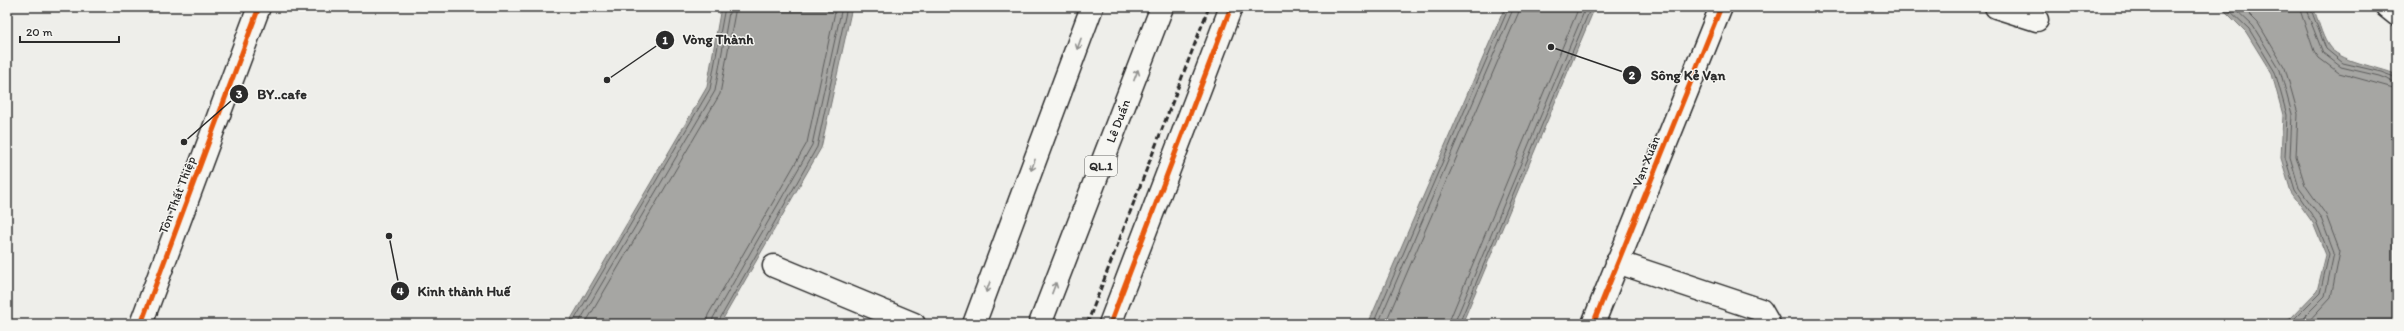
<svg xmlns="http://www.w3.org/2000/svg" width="2404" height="331" viewBox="0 0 2404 331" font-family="Itim,sans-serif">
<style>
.water{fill:#a6a6a3;stroke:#757573}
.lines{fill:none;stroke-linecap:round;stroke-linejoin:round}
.shore{stroke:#5c5c5b;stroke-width:1}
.minor-casing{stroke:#2b2b2b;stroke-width:25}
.major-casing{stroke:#2b2b2b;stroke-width:25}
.minor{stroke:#f6f6f2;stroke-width:22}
.major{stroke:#f6f6f2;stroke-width:22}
.rail{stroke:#2b2b2b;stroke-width:3;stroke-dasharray:6 3;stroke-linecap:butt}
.cycleway-casing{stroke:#f6f6f2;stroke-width:8}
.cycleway{stroke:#e8590c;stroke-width:5}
.oneway{stroke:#90908e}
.labels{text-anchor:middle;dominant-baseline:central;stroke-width:3;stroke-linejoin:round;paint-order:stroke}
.shield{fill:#f6f6f2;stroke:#686867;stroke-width:1}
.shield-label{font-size:12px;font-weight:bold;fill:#2b2b2b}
.street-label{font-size:13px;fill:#2b2b2b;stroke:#f6f6f2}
.leader{fill:none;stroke:#2b2b2b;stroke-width:1.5}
.callout-dot{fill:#2b2b2b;stroke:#f6f6f2;stroke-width:1.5}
.mark-label{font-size:12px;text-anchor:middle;font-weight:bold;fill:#fff}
.callout-label{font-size:14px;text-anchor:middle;font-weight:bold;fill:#2b2b2b;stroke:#f6f6f2;stroke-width:3;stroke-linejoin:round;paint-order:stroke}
</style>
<rect width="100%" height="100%" fill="#eeeeea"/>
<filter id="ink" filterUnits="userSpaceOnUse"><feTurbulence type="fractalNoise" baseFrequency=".025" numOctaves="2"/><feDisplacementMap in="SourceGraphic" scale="8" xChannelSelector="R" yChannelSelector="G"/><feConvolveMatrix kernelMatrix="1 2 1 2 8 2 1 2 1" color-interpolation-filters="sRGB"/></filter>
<g filter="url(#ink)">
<path class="water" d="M 721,7 L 852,7 L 821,148 L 720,324 L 568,324 L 707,87 Z
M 1505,7 L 1595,7 L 1462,324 L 1368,324 Z
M 2221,7 L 2313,7 C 2318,19 2321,34 2328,45 C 2338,62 2378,66 2397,75 L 2397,317 L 2391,324 L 2280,324 L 2290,319 L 2317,291 L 2326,255 L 2313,223 L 2291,192 L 2281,158 L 2283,115 L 2272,74 L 2246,32 Z"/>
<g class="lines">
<path class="shore" d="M 2226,7 L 2249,29 L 2275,72 L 2287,115 L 2285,157 L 2295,190 L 2316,221 L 2329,254 L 2320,293 L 2289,324
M 2233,7 L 2253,26 L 2280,70 L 2292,114 L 2290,157 L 2299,188 L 2321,218 L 2334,253 L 2325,296 L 2297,324
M 2242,7 L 2258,23 L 2285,68 L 2298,114 L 2296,156 L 2305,185 L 2326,215 L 2340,252 L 2331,297 L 2306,324
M 2299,7 L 2314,51 L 2319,58 L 2339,73 L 2397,89
M 2305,7 L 2323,53 L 2341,67 L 2379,76 L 2397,83
M 2310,7 L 2326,49 L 2343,63 L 2381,72 L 2397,78
M 572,324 L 710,89 L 725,7
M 578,324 L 715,91 L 730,7
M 585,324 L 720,94 L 736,7
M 706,324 L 708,315 L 807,143 L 836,7
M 712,324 L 713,318 L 812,145 L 842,7
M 717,324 L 817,147 L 847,7
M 1373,324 L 1509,7
M 1378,324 L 1514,7
M 1385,324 L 1518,14 L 1520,7
M 1448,324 L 1579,7
M 1454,324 L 1586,7
M 1459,324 L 1591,7"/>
<defs>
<path id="minor" d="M 1996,7 L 2037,20
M 2387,7 L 2397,15
M 1617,262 L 1761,310 L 1769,324
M 774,266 L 914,324
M 141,324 L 259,7
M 1110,324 L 1231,7
M 1593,324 L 1721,7"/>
<path id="major" d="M 974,324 L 1092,7
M 1040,324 L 1162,7"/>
</defs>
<use href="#minor" class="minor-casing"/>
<use href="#major" class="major-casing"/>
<use href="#minor" class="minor"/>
<use href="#major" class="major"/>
<path class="rail" d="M 1087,324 L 1209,7"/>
<defs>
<path id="cycleway" d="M 141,324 L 259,7
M 1110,324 L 1231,7
M 1593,324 L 1721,7"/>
</defs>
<use href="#cycleway" class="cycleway-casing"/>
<use href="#cycleway" class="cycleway"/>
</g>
<defs><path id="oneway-shaft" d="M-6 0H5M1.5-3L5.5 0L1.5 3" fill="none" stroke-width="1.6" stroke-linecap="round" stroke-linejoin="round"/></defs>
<g class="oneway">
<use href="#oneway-shaft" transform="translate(1079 44) rotate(110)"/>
<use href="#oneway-shaft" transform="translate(1136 75) rotate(-69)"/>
<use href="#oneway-shaft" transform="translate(1033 165) rotate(110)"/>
<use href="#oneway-shaft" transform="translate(988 287) rotate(110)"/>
<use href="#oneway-shaft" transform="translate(1054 288) rotate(-69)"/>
</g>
</g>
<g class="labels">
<rect class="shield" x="1085" y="156" width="32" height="20" rx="3"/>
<g class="shield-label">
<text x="1101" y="166">QL.1</text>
</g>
<g class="street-label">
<text transform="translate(1118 121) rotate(-69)">Lê Duẩn</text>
<text transform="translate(1646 161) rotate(-68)">Vạn Xuân</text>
<text transform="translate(177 195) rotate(-69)">Tôn Thất Thiệp</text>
</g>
</g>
<path class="leader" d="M607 80L665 40M1551 47L1632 75M184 142L239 94M389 236L400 291"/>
<g class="callout-dot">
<circle cx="607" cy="80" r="4"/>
<circle cx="1551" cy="47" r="4"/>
<circle cx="184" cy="142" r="4"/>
<circle cx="389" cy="236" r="4"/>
<circle cx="665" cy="40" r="10"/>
<circle cx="1632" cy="75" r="10"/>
<circle cx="239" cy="94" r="10"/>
<circle cx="400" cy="291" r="10"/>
</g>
<g class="mark-label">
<text x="665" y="44">1</text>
<text x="1632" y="79">2</text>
<text x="239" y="98">3</text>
<text x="400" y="295">4</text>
</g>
<g class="callout-label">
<text x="718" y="44">Vòng Thành</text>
<text x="1688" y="80">Sông Kẻ Vạn</text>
<text x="282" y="99">BY..cafe</text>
<text x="464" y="296">Kinh thành Huế</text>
</g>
<rect width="2404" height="331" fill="none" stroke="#f6f6f2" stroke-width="24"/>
<rect x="12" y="12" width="2380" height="307" fill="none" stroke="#2b2b2b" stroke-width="1.5" filter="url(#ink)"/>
<path d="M20 36v6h99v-6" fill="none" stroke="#2b2b2b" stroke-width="2"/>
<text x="26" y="36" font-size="12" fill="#2b2b2b" stroke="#f6f6f2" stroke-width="3" paint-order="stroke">20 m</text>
</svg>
